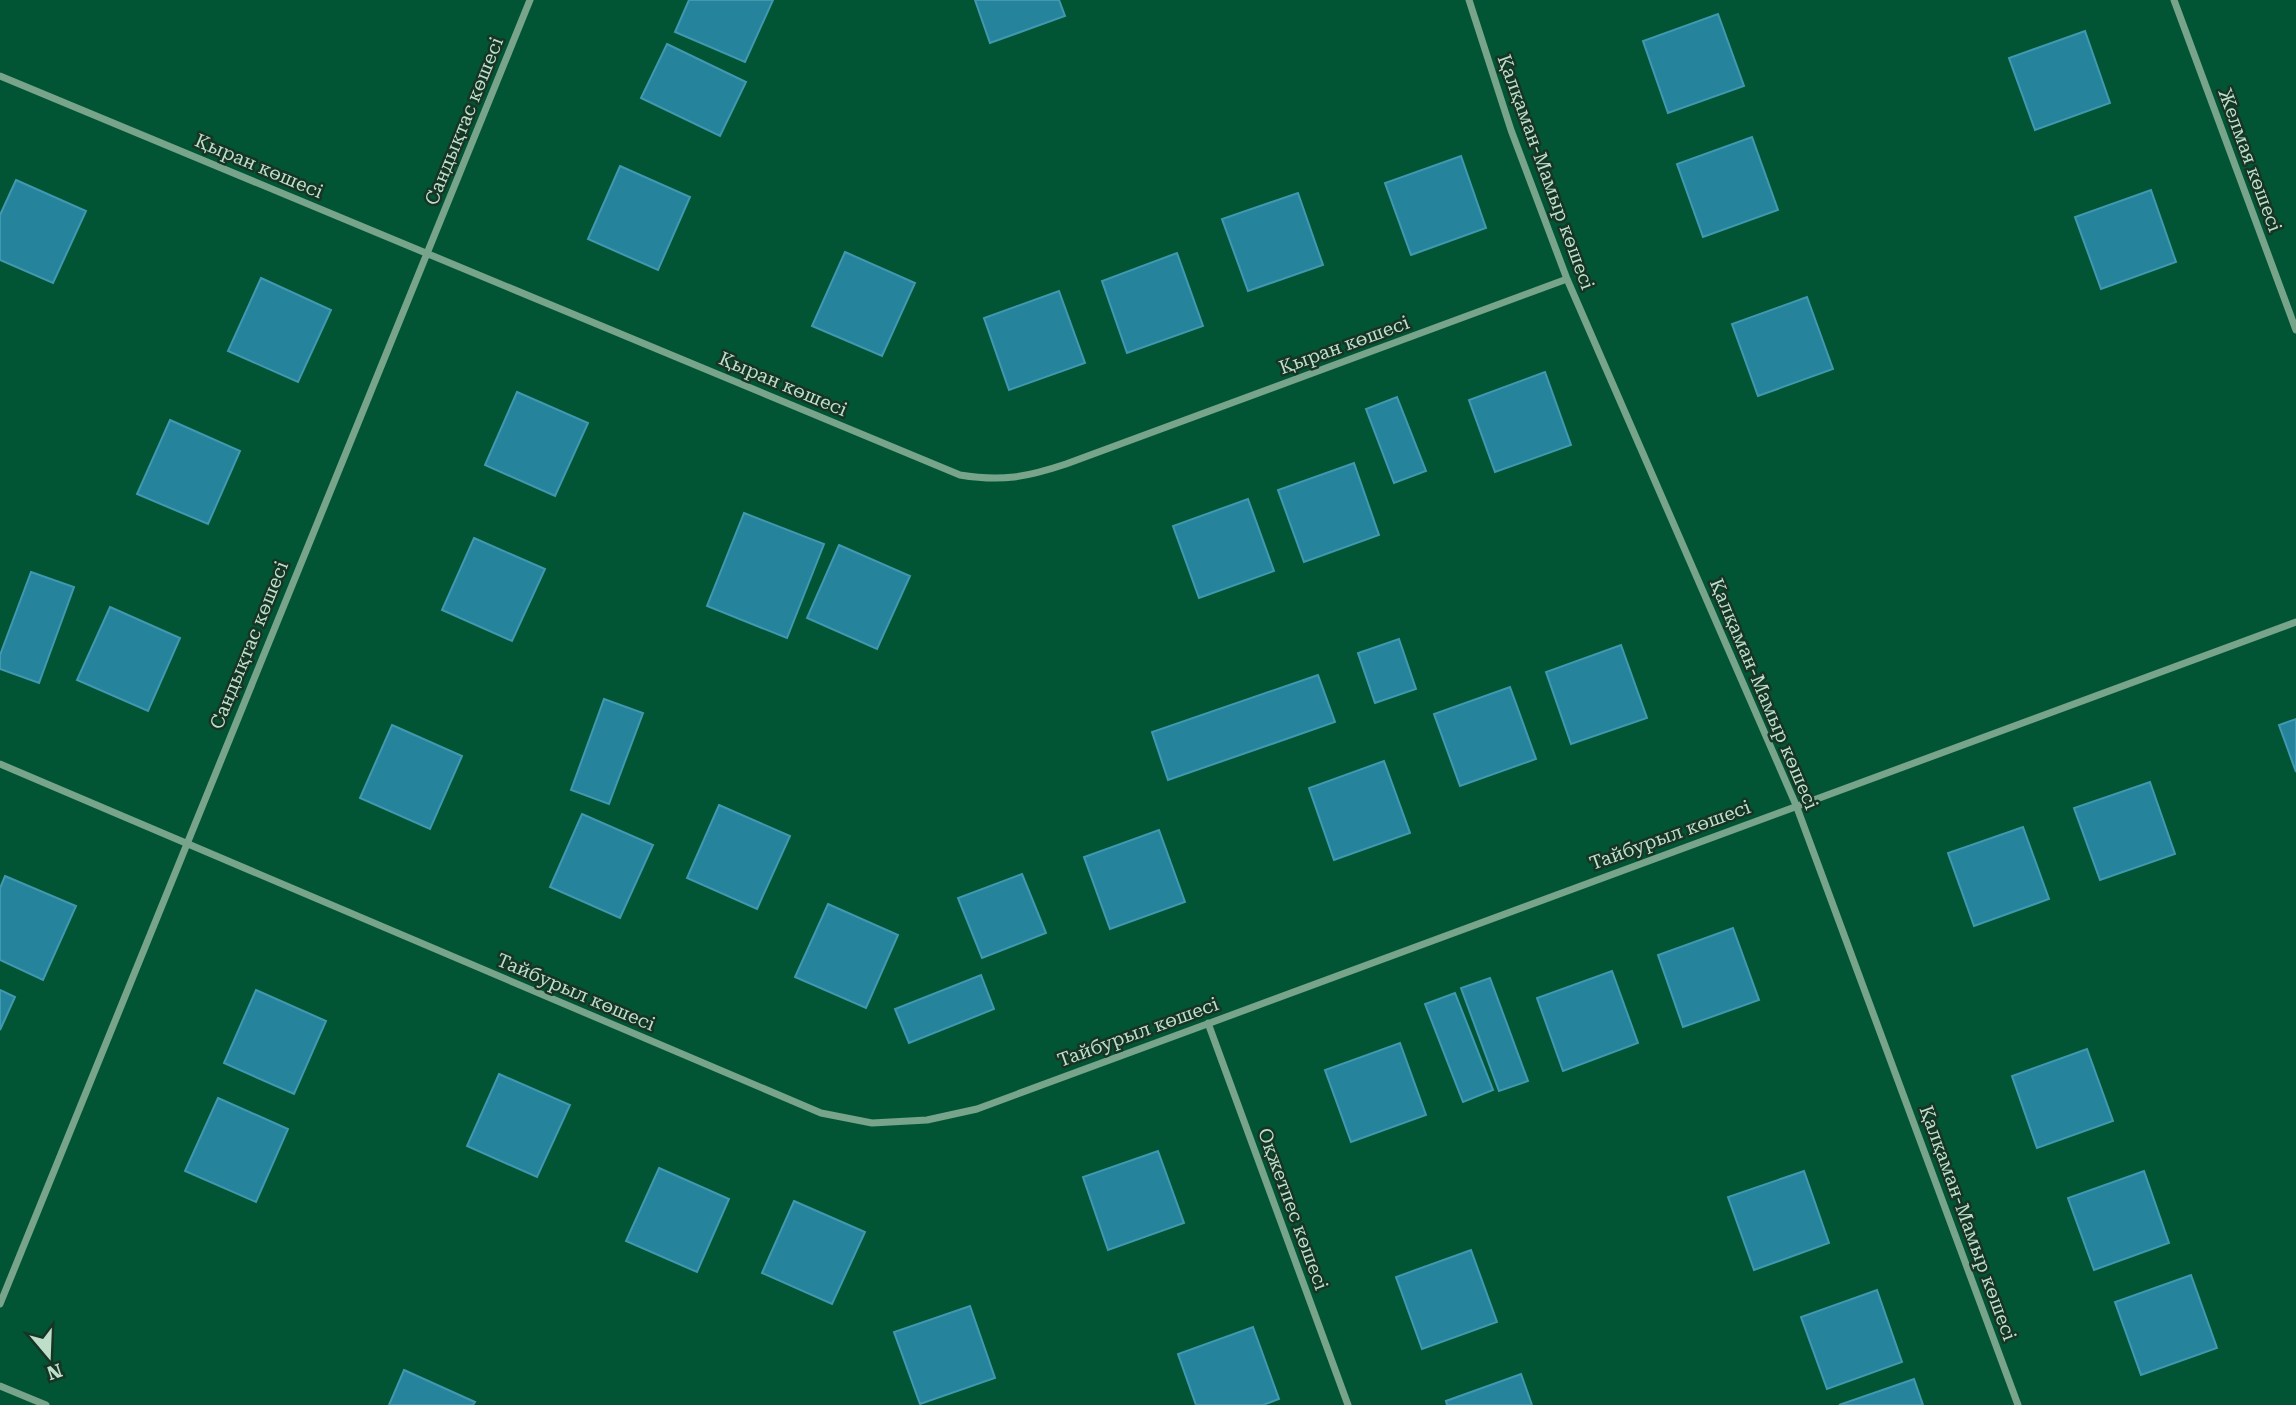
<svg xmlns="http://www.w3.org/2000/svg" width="2296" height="1405" viewBox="0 0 2296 1405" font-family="'Roboto Serif',serif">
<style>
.building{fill:#25839b;stroke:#4099b1;stroke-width:2}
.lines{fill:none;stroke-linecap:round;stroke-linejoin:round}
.minor{stroke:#77a48a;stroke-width:7}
.labels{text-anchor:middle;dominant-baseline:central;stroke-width:5;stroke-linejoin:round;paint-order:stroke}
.street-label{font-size:19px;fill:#bddfca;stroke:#173425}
</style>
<rect width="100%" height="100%" fill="#025534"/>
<path class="building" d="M 689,0 L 773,0 L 745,62 L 675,32 Z
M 975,0 L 1059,0 L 1065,16 L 990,43 Z
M 1718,14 L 1744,86 L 1668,113 L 1643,41 Z
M 2085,31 L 2110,103 L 2035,130 L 2009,58 Z
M 667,44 L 746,82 L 720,136 L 641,98 Z
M 1752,137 L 1778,210 L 1703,237 L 1677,164 Z
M 1461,156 L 1486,228 L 1411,255 L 1385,183 Z
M 620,166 L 690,197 L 658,270 L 588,239 Z
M 16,180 L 86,211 L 53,283 L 0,260 L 0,215 Z
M 2151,190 L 2176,262 L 2101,289 L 2075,217 Z
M 1298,193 L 1323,265 L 1248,291 L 1222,219 Z
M 845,252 L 915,283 L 882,356 L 812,326 Z
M 1177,253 L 1203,326 L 1127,353 L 1102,281 Z
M 261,278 L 331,310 L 298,382 L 228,351 Z
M 1059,291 L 1085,363 L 1009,390 L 984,318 Z
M 1807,297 L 1833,369 L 1758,396 L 1732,324 Z
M 1545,372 L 1571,445 L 1495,472 L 1469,400 Z
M 517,392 L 588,423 L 555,496 L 485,465 Z
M 1397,397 L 1426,471 L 1394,483 L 1366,409 Z
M 170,420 L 240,451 L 208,524 L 137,494 Z
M 1354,463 L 1379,535 L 1304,562 L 1278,490 Z
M 1248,499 L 1274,571 L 1199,598 L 1173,526 Z
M 744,513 L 824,544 L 787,638 L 707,606 Z
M 474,538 L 545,569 L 512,641 L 442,610 Z
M 839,545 L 910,576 L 877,649 L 807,618 Z
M 31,572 L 74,587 L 39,683 L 0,669 L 0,655 Z
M 110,607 L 180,638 L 148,711 L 77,680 Z
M 1399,639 L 1416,689 L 1375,703 L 1358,653 Z
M 1621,645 L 1647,718 L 1571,744 L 1546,672 Z
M 1318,675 L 1335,722 L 1168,780 L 1152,732 Z
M 1510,687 L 1536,759 L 1460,786 L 1434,714 Z
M 604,699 L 643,713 L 609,804 L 571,790 Z
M 2296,719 L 2296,772 L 2279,725 Z
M 392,725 L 462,756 L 430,829 L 360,798 Z
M 1384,761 L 1410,833 L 1334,860 L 1309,788 Z
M 2150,782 L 2175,854 L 2100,880 L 2074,808 Z
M 719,805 L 790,836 L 757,909 L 687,878 Z
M 582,814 L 653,845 L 620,918 L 550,887 Z
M 2023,827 L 2049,899 L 1974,926 L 1948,853 Z
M 1159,830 L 1185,902 L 1110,929 L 1084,857 Z
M 1022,874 L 1046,933 L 982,958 L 958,898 Z
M 5,876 L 76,906 L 43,980 L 0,960 L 0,888 Z
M 828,904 L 898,935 L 866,1008 L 795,977 Z
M 1733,928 L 1759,1000 L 1683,1027 L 1658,955 Z
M 1612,971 L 1638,1043 L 1563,1071 L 1537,998 Z
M 981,975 L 994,1009 L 909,1043 L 895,1009 Z
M 1490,978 L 1528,1081 L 1499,1091 L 1461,988 Z
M 0,990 L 15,997 L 0,1030 Z
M 256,990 L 326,1021 L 294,1094 L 224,1063 Z
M 1455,993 L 1493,1090 L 1463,1102 L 1425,1004 Z
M 1400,1043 L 1426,1115 L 1351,1142 L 1325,1070 Z
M 2087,1049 L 2113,1121 L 2037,1148 L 2012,1076 Z
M 499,1074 L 570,1105 L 537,1177 L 467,1146 Z
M 218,1098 L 288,1129 L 256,1202 L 185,1171 Z
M 1158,1151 L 1184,1223 L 1108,1250 L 1083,1177 Z
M 659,1168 L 729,1199 L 697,1272 L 626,1241 Z
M 1804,1171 L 1829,1243 L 1754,1270 L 1728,1197 Z
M 2144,1171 L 2169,1243 L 2094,1270 L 2068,1198 Z
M 794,1201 L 865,1232 L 832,1304 L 762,1273 Z
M 1471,1250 L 1497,1322 L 1422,1349 L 1396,1277 Z
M 2191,1275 L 2217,1348 L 2141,1375 L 2115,1302 Z
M 1877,1290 L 1902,1362 L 1827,1389 L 1801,1317 Z
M 970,1306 L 995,1378 L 920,1404 L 894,1332 Z
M 1253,1327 L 1279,1399 L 1263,1405 L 1196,1405 L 1178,1354 Z
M 404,1370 L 475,1402 L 473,1405 L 389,1405 Z
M 1521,1374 L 1532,1405 L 1447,1405 L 1446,1401 Z
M 1914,1379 L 1923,1405 L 1839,1405 Z"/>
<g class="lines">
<path class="minor" d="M 1469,0 L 1511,130 L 1567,279 L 1796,805 L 2018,1405
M 2174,0 L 2296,330
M 0,76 L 960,475 C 1002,482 1027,477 1066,464 L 1567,279
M 0,764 L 821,1113 L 872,1123 L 927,1120 L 977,1109 L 2296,622
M 1208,1023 L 1348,1405
M 0,1304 L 530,0
M 0,1386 L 46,1405"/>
</g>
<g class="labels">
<g class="street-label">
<text transform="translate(464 121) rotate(-68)">Сандықтас көшесі</text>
<text transform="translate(2250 160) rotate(70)">Желмая көшесі</text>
<text transform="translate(259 166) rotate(23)">Қыран көшесі</text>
<text transform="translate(1546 172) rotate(70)">Қалқаман-Мамыр көшесі</text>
<text transform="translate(1344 345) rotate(-20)">Қыран көшесі</text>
<text transform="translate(783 384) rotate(23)">Қыран көшесі</text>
<text transform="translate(249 645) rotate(-68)">Сандықтас көшесі</text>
<text transform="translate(1764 694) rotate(67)">Қалқаман-Мамыр көшесі</text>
<text transform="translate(1670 835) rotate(-20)">Тайбурыл көшесі</text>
<text transform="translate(576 992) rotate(23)">Тайбурыл көшесі</text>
<text transform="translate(1138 1032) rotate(-20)">Тайбурыл көшесі</text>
<text transform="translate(1293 1209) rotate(70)">Оқжетпес көшесі</text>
<text transform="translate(1968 1223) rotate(70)">Қалқаман-Мамыр көшесі</text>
</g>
</g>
<g transform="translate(49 1356) rotate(161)" stroke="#173425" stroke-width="5" paint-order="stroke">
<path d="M0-5L12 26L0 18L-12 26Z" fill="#bddfca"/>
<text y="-10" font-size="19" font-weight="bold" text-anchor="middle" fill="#bddfca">N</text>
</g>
</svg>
